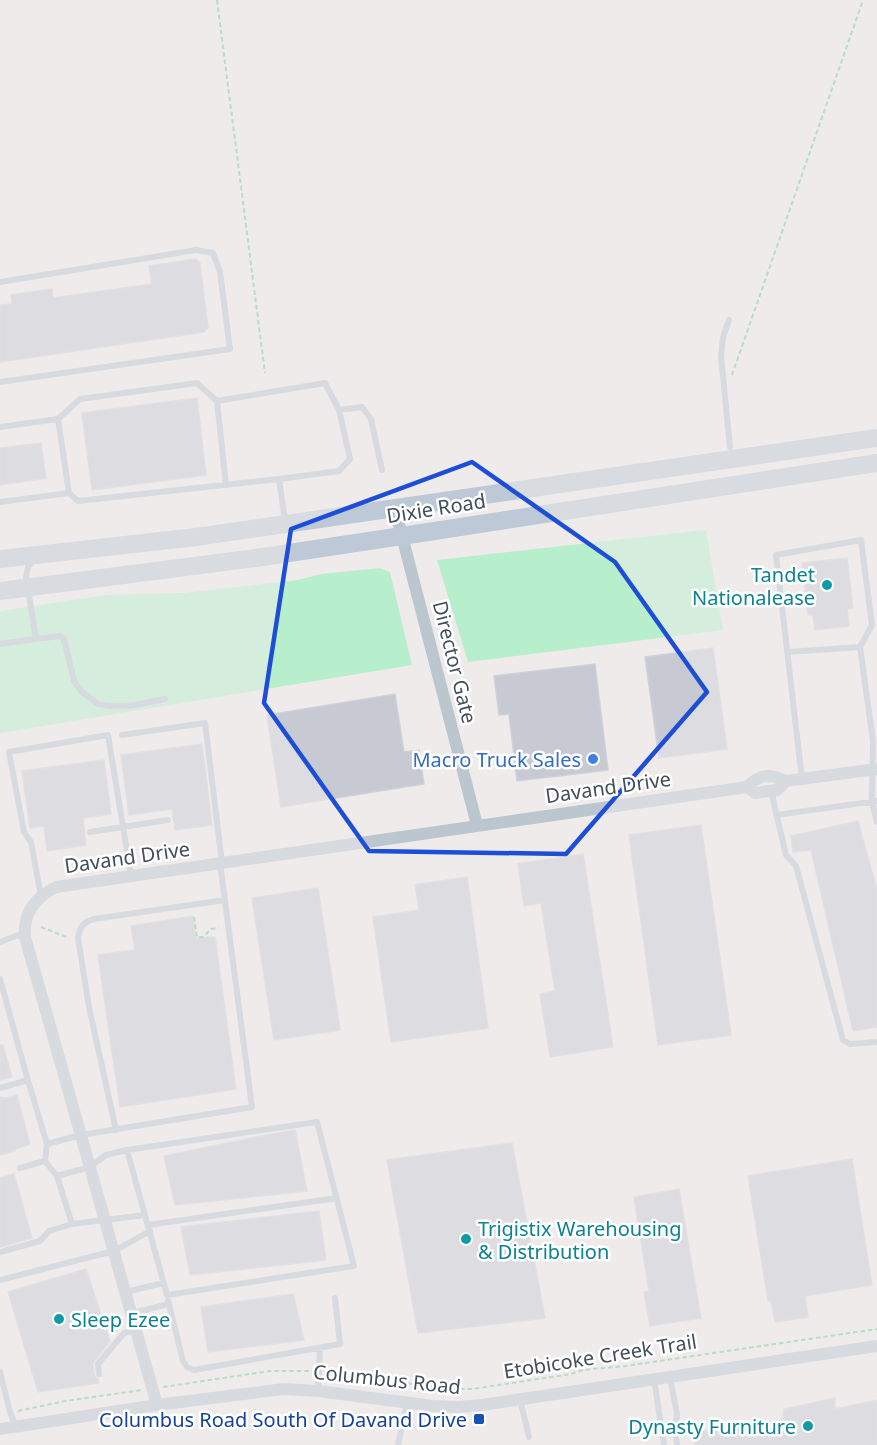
<svg xmlns="http://www.w3.org/2000/svg" width="877" height="1445" viewBox="0 0 877 1445" font-family="'Noto Sans',sans-serif">
<style>
.green{fill:#b7efcd}
.building{fill:#c7cad2;stroke:#cfd1d8;stroke-width:1.5}
.lines{fill:none;stroke-linecap:round;stroke-linejoin:round}
.path{stroke:#6ece9f;stroke-width:2;stroke-dasharray:4.5 3;stroke-linecap:butt}
.lane{stroke:#bbc6cf;stroke-width:6}
.street{stroke:#bbc6cf;stroke-width:12}
.secondary{stroke:#bdc9d6;stroke-width:18}
.marked{fill:none;stroke:#1d4ed8;stroke-width:4.5;stroke-linejoin:round}
.culture-dot{fill:#0f9aa8;stroke:#fff;stroke-width:2}
.shop-dot{fill:#3f7fe0;stroke:#fff;stroke-width:2}
.transit-dot{fill:#1a4fb4;stroke:#fff;stroke-width:2}
.labels{text-anchor:middle;dominant-baseline:central;stroke-width:5;stroke-linejoin:round;paint-order:stroke}
.street-label{font-size:20px;fill:#434f59;stroke:#fff}
.culture-label{font-size:20px;fill:#0d838f;stroke:#fff;text-anchor:end}
.shop-label{font-size:20px;fill:#366cbe;stroke:#fff;text-anchor:end}
.transit-label{font-size:20px;fill:#164399;stroke:#fff;text-anchor:end}
</style>
<rect width="100%" height="100%" fill="#efebeb"/>
<path class="green" d="M 706,530 L 723,630 L 468,662 L 437,560 Z
M 380,568 L 390,572 L 412,665 L 0,733 L 0,611 L 107,595 L 183,593 L 298,580 L 321,574 Z"/>
<path class="building" d="M 196,259 L 200,263 L 208,328 L 204,332 L 0,362 L 0,305 L 12,304 L 11,295 L 52,289 L 53,298 L 152,284 L 149,266 Z
M 197,398 L 206,475 L 92,490 L 82,413 Z
M 41,443 L 46,478 L 0,485 L 0,448 Z
M 847,558 L 853,608 L 847,609 L 849,626 L 815,630 L 813,615 L 808,615 L 802,563 Z
M 713,648 L 727,749 L 659,758 L 645,657 Z
M 595,664 L 608,770 L 517,781 L 509,714 L 499,715 L 494,676 Z
M 395,694 L 404,752 L 419,750 L 424,784 L 281,807 L 267,715 Z
M 202,744 L 212,825 L 175,830 L 172,809 L 129,815 L 121,755 Z
M 104,760 L 111,814 L 83,818 L 86,845 L 47,851 L 44,826 L 30,828 L 22,771 Z
M 858,821 L 877,890 L 877,1027 L 853,1031 L 811,850 L 793,852 L 791,836 Z
M 701,825 L 731,1035 L 658,1045 L 629,835 Z
M 583,854 L 613,1047 L 550,1057 L 540,994 L 555,991 L 541,903 L 524,906 L 518,864 Z
M 467,877 L 488,1028 L 391,1042 L 373,917 L 419,910 L 415,885 Z
M 318,888 L 340,1030 L 274,1040 L 252,898 Z
M 193,916 L 196,938 L 215,937 L 236,1089 L 120,1107 L 98,955 L 135,950 L 131,926 Z
M 0,1045 L 3,1045 L 12,1077 L 0,1080 Z
M 17,1095 L 30,1144 L 16,1149 L 15,1151 L 0,1155 L 0,1097 L 6,1098 Z
M 295,1130 L 307,1191 L 175,1205 L 164,1156 L 261,1136 Z
M 512,1143 L 545,1318 L 418,1333 L 387,1160 Z
M 852,1159 L 872,1285 L 805,1296 L 808,1317 L 775,1322 L 771,1300 L 768,1301 L 748,1176 Z
M 14,1174 L 32,1238 L 0,1247 L 0,1178 Z
M 679,1189 L 701,1318 L 650,1326 L 644,1292 L 649,1291 L 634,1197 Z
M 319,1211 L 326,1260 L 190,1275 L 181,1227 Z
M 86,1269 L 110,1341 L 93,1363 L 94,1375 L 98,1379 L 99,1383 L 38,1392 L 8,1292 Z
M 293,1294 L 304,1340 L 208,1352 L 201,1307 Z
M 835,1398 L 835,1409 L 877,1400 L 877,1445 L 695,1445 L 693,1433 L 783,1420 L 784,1409 Z"/>
<g class="lines">
<path class="path" d="M 217,0 L 265,373
M 732,375 L 863,0
M 194,917 L 197,937 L 203,937 L 211,929 L 219,928
M 41,927 L 69,938
M 326,1373 L 452,1389 L 472,1389 L 571,1374 L 583,1370 L 625,1366 L 877,1329
M 163,1387 L 270,1371 L 312,1371
M 18,1411 L 65,1401 L 142,1390"/>
<path class="lane" d="M 0,282 L 196,250 L 213,253 L 220,272 L 230,349 L 0,382
M 729,320 L 723,337 L 721,356 L 730,447
M 217,401 L 226,485
M 339,410 L 362,407 L 371,419 L 382,470
M 58,419 L 80,399 L 197,383 L 217,401 L 325,383 L 339,410 L 350,459 L 339,471 L 279,479
M 0,427 L 58,419 L 69,493 L 0,502
M 69,493 L 78,501 L 279,479 L 285,521
M 36,639 L 60,636 L 64,639 L 74,681 L 81,691 L 98,704 L 109,706 L 129,706 L 165,699
M 0,644 L 36,639 L 26,577 L 28,567 L 33,560
M 788,652 L 860,647
M 122,735 L 205,723 L 222,863
M 802,779 L 776,555 L 861,540 L 872,625 L 860,647 L 873,741 L 872,802 L 877,822
M 771,791 L 786,855 L 796,866 L 843,1040 L 850,1044 L 877,1042
M 776,815 L 877,801
M 90,832 L 168,820
M 41,896 L 31,842 L 24,832 L 9,752 L 108,735 L 131,876
M 0,942 L 24,933
M 0,979 L 27,1077 L 47,1144 L 81,1135 L 252,1107 L 220,863
M 0,1088 L 28,1080
M 116,1130 L 89,1007 L 78,938 C 80,927 83,922 94,919 L 225,900
M 45,1161 L 57,1176 L 90,1167 L 106,1155 L 127,1150 L 317,1122 L 354,1266 L 167,1295 L 127,1150
M 20,1168 L 45,1161 L 47,1144
M 57,1176 L 72,1224 L 145,1215
M 148,1225 L 337,1198
M 0,1252 L 40,1241 L 49,1231 L 72,1224
M 0,1280 L 114,1251 L 150,1231
M 126,1292 L 163,1283
M 169,1304 L 183,1361 L 187,1367 L 194,1370 L 340,1344 L 335,1298
M 132,1313 L 169,1304 L 168,1301
M 0,1372 L 10,1412 L 16,1426
M 99,1374 L 98,1364 L 124,1333 L 136,1330
M 670,1378 L 677,1414 L 675,1430 L 677,1445
M 654,1379 L 664,1445
M 318,1391 L 320,1348
M 520,1399 L 529,1437
M 398,1445 L 407,1403"/>
<path class="street" d="M 395,509 L 477,825
M 747,787 L 755,793 L 777,790 L 786,781
M 157,1405 L 25,937 C 23,913 36,897 56,887 L 747,787 C 760,774 770,773 786,781 L 877,769
M 0,1429 L 157,1405 L 284,1389 L 318,1391 L 433,1406 L 458,1407 L 482,1405 L 877,1346"/>
<path class="secondary" d="M 0,559 L 196,537 L 877,438
M 0,591 L 256,558 L 402,536 L 877,463"/>
</g>
<path d="M0 0H877V1445H0ZM 472,462 L 615,562 L 707,692 L 566,854 L 369,851 L 264,703 L 291,529 Z" fill="#efebeb" fill-opacity=".55" fill-rule="evenodd"/>
<path class="marked" d="M 472,462 L 615,562 L 707,692 L 566,854 L 369,851 L 264,703 L 291,529 Z"/>
<g class="culture-dot">
<circle cx="827" cy="585" r="6"/>
<circle cx="466" cy="1239" r="6"/>
<circle cx="59" cy="1319" r="6"/>
<circle cx="808" cy="1426" r="6"/>
</g>
<circle class="shop-dot" cx="593" cy="759" r="6"/>
<rect class="transit-dot" x="473" y="1413" width="12" height="12" rx="3"/>
<g class="labels">
<g class="street-label">
<text transform="translate(436 508) rotate(-9)">Dixie Road</text>
<text transform="translate(455 662) rotate(76)">Director Gate</text>
<text transform="translate(608 787) rotate(-8)">Davand Drive</text>
<text transform="translate(127 857) rotate(-8)">Davand Drive</text>
<text transform="translate(600 1356) rotate(-9)">Etobicoke Creek Trail</text>
<text transform="translate(387 1379) rotate(6)">Columbus Road</text>
</g>
<g class="culture-label">
<text x="815" y="574">Tandet<tspan x="815" dy="23">Nationalease</tspan></text>
<text x="478" y="1228" text-anchor="start">Trigistix Warehousing<tspan x="478" dy="23">&amp; Distribution</tspan></text>
<text x="71" y="1319" text-anchor="start">Sleep Ezee</text>
<text x="796" y="1426">Dynasty Furniture</text>
</g>
<g class="shop-label">
<text x="581" y="759">Macro Truck Sales</text>
</g>
<g class="transit-label">
<text x="467" y="1419">Columbus Road South Of Davand Drive</text>
</g>
</g>
</svg>
